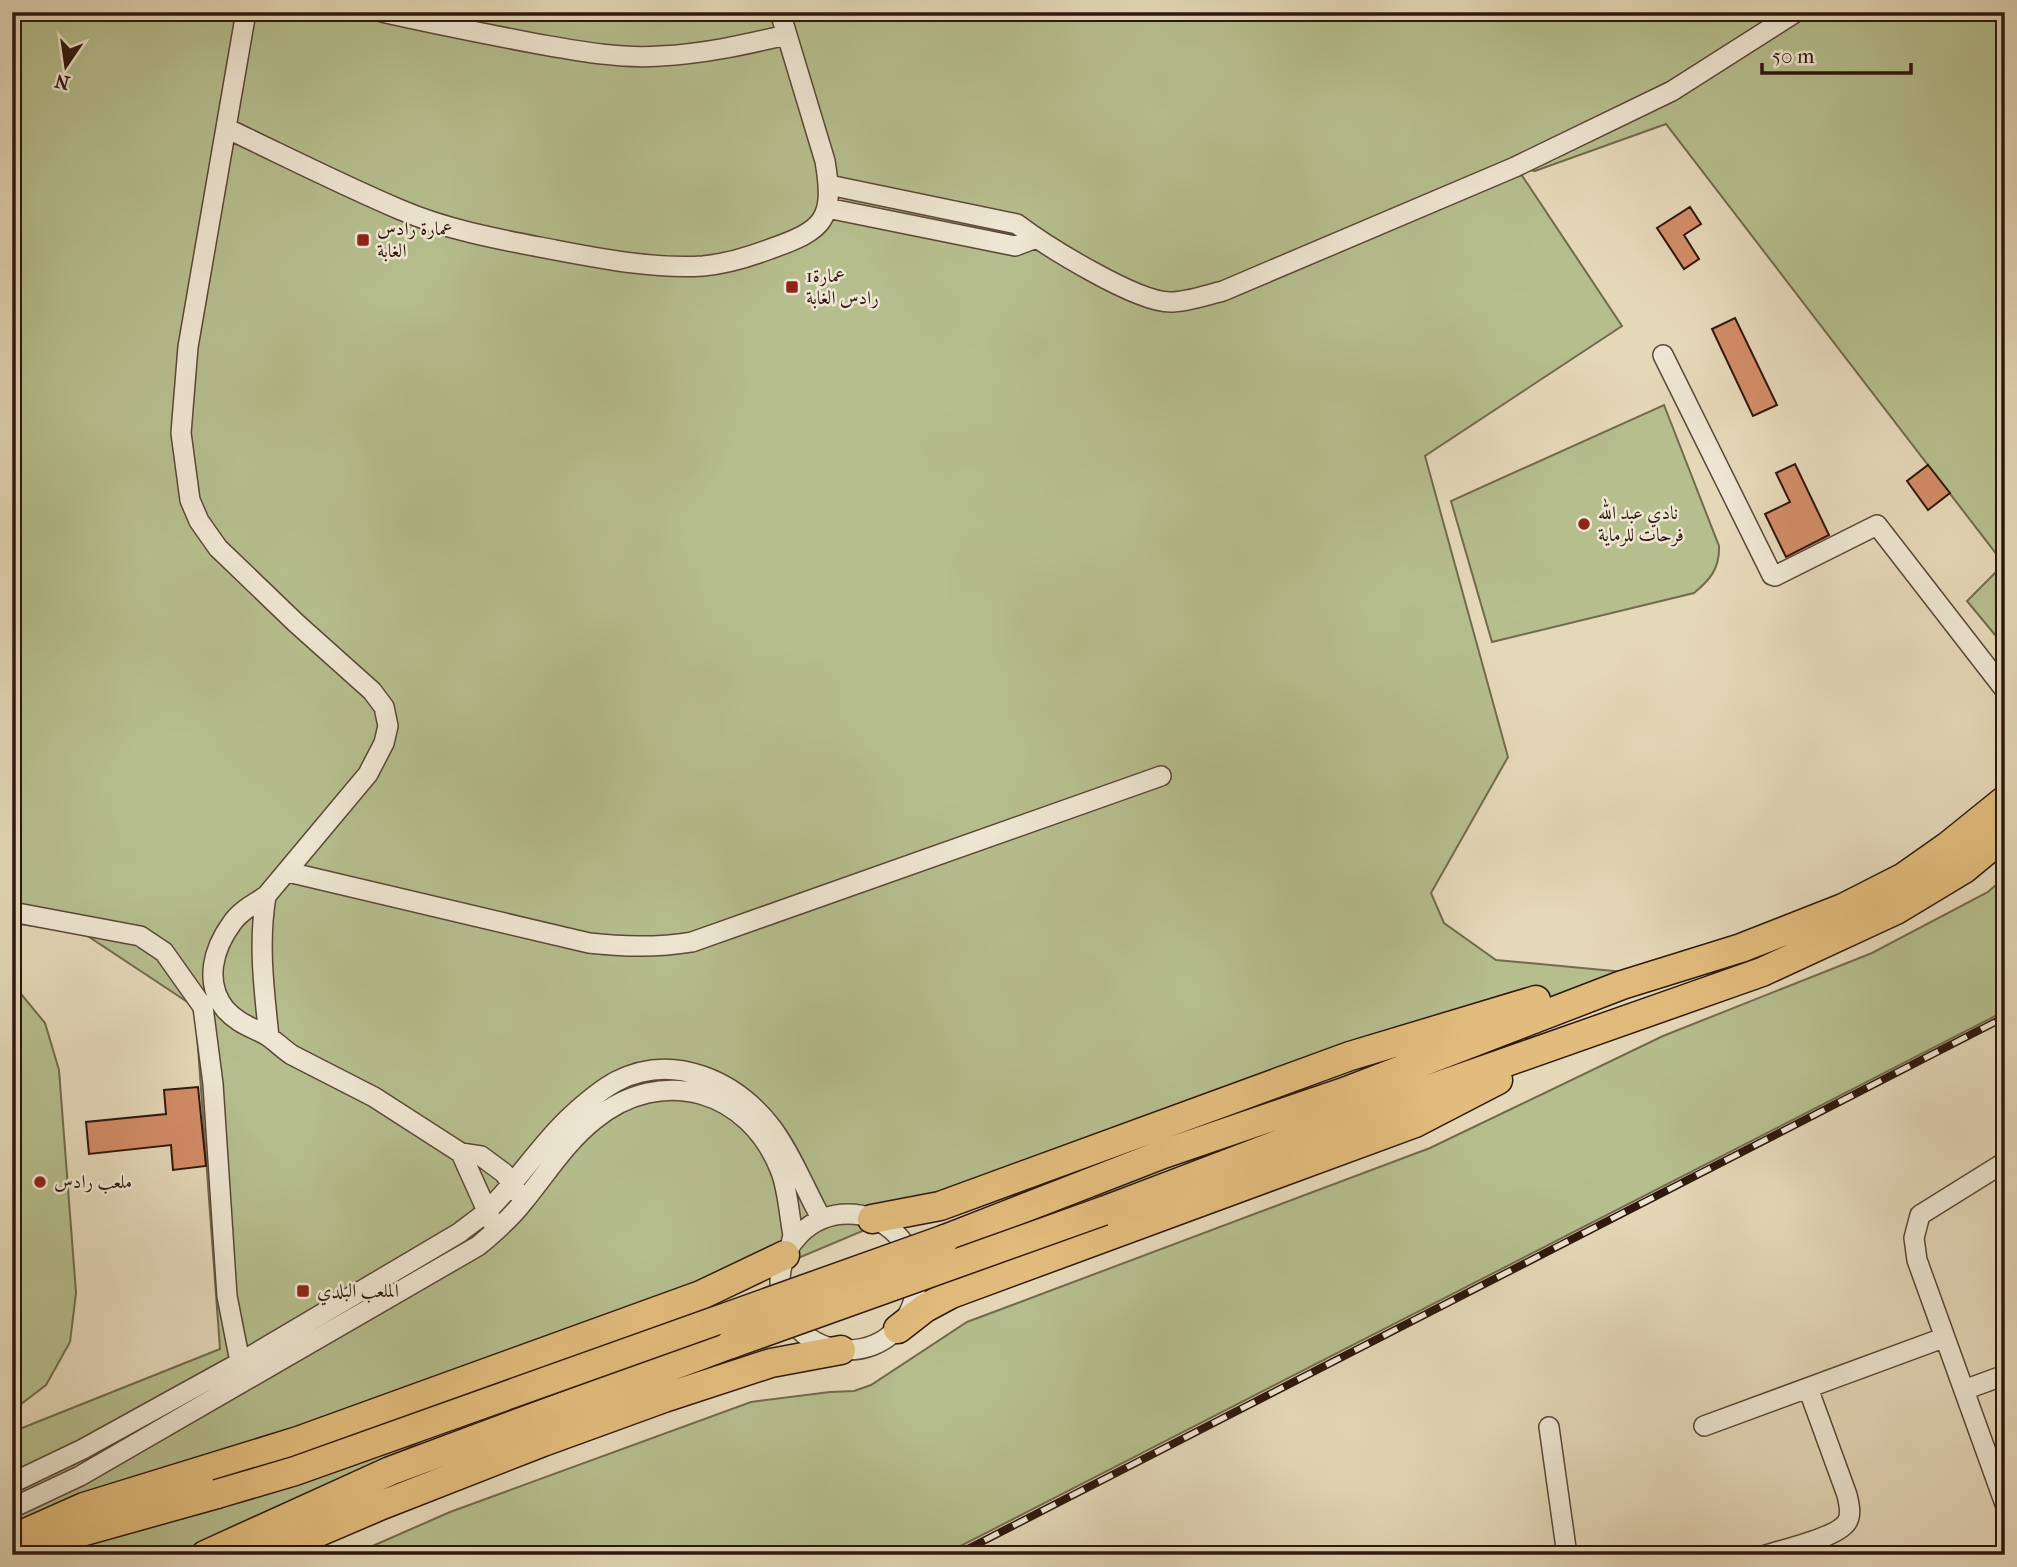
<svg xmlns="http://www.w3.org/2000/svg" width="2017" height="1567" viewBox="0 0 2017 1567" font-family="'IM FELL French Canon',Amiri,serif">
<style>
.green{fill:#b6be8e;stroke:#726a4d;stroke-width:2}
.building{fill:#d38d68;stroke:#2e170c;stroke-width:2}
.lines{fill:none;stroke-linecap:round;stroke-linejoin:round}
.minor-casing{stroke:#5c4737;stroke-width:22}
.highway-casing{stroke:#2e170c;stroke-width:31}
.minor{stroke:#eee6d2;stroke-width:19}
.highway{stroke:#e2bc7c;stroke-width:28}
.rail-casing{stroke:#2e170c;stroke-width:8}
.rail{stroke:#eee6d2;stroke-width:5;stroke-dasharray:16;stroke-linecap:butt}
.highway-bridge-casing{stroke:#2e170c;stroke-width:31;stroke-linecap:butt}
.highway-bridge{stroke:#e2bc7c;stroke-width:28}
.poi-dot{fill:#8f2418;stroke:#eee6d2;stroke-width:2.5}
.labels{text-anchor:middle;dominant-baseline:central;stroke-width:5;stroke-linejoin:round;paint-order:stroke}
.poi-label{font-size:19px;fill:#2e170c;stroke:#eee6d2;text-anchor:start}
</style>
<rect width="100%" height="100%" fill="#e5d8b9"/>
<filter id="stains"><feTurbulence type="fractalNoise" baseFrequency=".00286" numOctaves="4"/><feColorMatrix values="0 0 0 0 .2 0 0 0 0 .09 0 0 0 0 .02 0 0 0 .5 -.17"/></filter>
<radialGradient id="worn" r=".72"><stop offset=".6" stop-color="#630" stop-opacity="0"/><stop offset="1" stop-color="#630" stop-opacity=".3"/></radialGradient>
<path class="green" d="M 12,12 L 2005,12 L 2005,647 L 1967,601 L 2004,564 L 1666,124 L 1535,171 L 1517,168 L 1622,326 L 1425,456 L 1508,757 L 1431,893 L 1444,923 L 1496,960 L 1635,973 L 1391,1046 L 860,1232 L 651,1320 L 205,1555 L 12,1555 L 12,1432 L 220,1349 L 195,1007 L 83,933 L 12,923 Z
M 1664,405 L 1719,546 C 1720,568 1710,580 1694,593 L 1492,642 L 1451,501 Z
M 2005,877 L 2005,1011 L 943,1555 L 352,1555 L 450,1512 L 751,1402 L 830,1392 L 854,1391 L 871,1385 L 967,1322 L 1430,1148 L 1663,1036 L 1872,953 L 1988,892 Z
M 12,983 L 45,1023 L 59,1070 L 76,1293 L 70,1342 L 46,1385 L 12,1411 Z"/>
<path class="building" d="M 1690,207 L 1701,224 L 1684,235 L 1699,259 L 1684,269 L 1657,228 Z
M 1735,318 L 1777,405 L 1753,416 L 1712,329 Z
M 1795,464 L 1829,535 L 1786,557 L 1765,514 L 1790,502 L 1776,473 Z
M 1928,465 L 1950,493 L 1928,510 L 1907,481 Z
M 198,1087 L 206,1166 L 173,1170 L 171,1145 L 89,1154 L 86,1122 L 166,1114 L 164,1090 Z"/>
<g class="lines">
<defs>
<path id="minor" d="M 246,12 L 188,347 L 181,433 L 190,500 L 199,521 L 218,548 L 296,623 L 372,691 L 384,707 L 388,726 L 384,743 L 368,774 L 266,896 C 254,904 240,911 232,923 C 213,949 204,982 225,1009 C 237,1023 251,1027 266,1035 C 274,1040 283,1049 292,1055 L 374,1097 L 461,1153 L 481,1156 L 504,1173 L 524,1201
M 382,12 C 434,24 486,34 538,44 C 578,51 620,59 660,56 C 703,54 744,45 786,35
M 228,129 C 285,156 342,185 401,210 C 450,231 503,240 555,250 C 603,259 653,269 703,266 C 725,264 749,257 770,249 C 824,230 835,220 825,161 L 780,12
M 829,185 L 1017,224 C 1046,246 1136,302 1170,302 C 1188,302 1206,295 1223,291 L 1515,167 L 1672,91 L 1796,12
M 827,208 L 1015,246 L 1036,238
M 1663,355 L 1772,575 L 1775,576 L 1877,525 L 2005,690
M 288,872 L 589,943 C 624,947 656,948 692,942 L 1161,776
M 266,896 C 258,944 264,989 269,1037
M 12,912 L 140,936 L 164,952 L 203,1007 L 213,1084 L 227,1296 L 242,1372
M 461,1153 L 492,1222
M 2005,1162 L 1920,1215 L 1914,1238 L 1917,1260 L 2005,1504
M780 1282a68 68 0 1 1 136 0a68 68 0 1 1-136 0Z
M 1964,1390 L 2005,1375
M 1704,1426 L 1943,1338
M 1549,1427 L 1567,1555
M 12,1483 L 83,1449 L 239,1363 L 459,1233 C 469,1225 480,1218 488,1210 C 518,1181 540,1145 570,1117 C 584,1104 600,1090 617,1081 C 674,1052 736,1081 772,1128 C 792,1155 805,1189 821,1218 L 824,1218
M 12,1508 L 80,1476 L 478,1246 C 495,1232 511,1218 524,1201 C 547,1173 566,1142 594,1120 C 662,1064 750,1090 781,1172 C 788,1191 789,1214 793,1235 L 791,1244
M 1766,1555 C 1784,1549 1837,1538 1847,1522 C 1852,1514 1849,1504 1847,1495 L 1808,1388"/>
<path id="highway" d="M 1103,1211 L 1353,1116 L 1762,972 L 1896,910 L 1964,869 L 2005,835
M 872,1219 L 940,1206 L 1350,1056 L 1536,1000
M 945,1239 L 1163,1154 L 1344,1092 L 1622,985 L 1741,948 L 1843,908 L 1904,877 L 1948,846 L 2005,800
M 898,1329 L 925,1308 L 951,1294 L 1415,1123 L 1498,1080
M 12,1539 L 84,1507 L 298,1441 L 701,1295 L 785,1255
M 24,1548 L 217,1494
M 205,1555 L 390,1471 L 731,1344
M 265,1555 L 382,1505 L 543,1442 L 664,1398 L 771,1363 L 841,1350"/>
</defs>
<use href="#minor" class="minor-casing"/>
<use href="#highway" class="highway-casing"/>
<use href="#minor" class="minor"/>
<use href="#highway" class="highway"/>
<defs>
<path id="rail" d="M 956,1555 L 2005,1017"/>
</defs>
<use href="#rail" class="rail-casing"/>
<use href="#rail" class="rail"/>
<defs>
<path id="highway-bridge" d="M 731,1344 L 1103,1211
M 217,1494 L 295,1471 L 945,1239"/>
</defs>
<use href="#highway-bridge" class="highway-bridge-casing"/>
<use href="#highway-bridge" class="highway-bridge"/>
</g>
<g class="poi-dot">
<rect x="356" y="233" width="14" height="14" rx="3.5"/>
<rect x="785" y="280" width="14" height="14" rx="3.5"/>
<circle cx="1584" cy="524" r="7"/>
<circle cx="40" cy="1182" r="7"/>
<rect x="296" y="1284" width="14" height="14" rx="3.5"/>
</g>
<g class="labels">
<g class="poi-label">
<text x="377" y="229">عمارة رادس<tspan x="377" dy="22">الغابة</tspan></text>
<text x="806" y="276">1عمارة<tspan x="806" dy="22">رادس الغابة</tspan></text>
<text x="1598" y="513">نادي عبد الله<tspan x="1598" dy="22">فرحات للرماية</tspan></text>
<text x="54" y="1182">ملعب رادس</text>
<text x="317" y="1291">الملعب البلدي</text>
</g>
</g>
<rect width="2017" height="1567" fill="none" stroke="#e5d8b9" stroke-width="42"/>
<rect x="14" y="14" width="1989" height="1539" fill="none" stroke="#2e170c" stroke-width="3.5"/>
<rect x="21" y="21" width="1975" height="1525" fill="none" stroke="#2e170c" stroke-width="2"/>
<g transform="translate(66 66) rotate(193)" stroke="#eee6d2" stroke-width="5" paint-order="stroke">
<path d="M0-5L12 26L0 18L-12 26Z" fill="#2e170c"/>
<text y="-10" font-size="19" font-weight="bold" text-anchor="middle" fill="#2e170c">N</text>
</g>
<path d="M1762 63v10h149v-10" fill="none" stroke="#2e170c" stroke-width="3.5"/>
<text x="1772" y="63" font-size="21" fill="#2e170c" stroke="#eee6d2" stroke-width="5" paint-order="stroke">50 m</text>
<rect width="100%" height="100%" filter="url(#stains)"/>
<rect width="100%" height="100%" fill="url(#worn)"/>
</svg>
